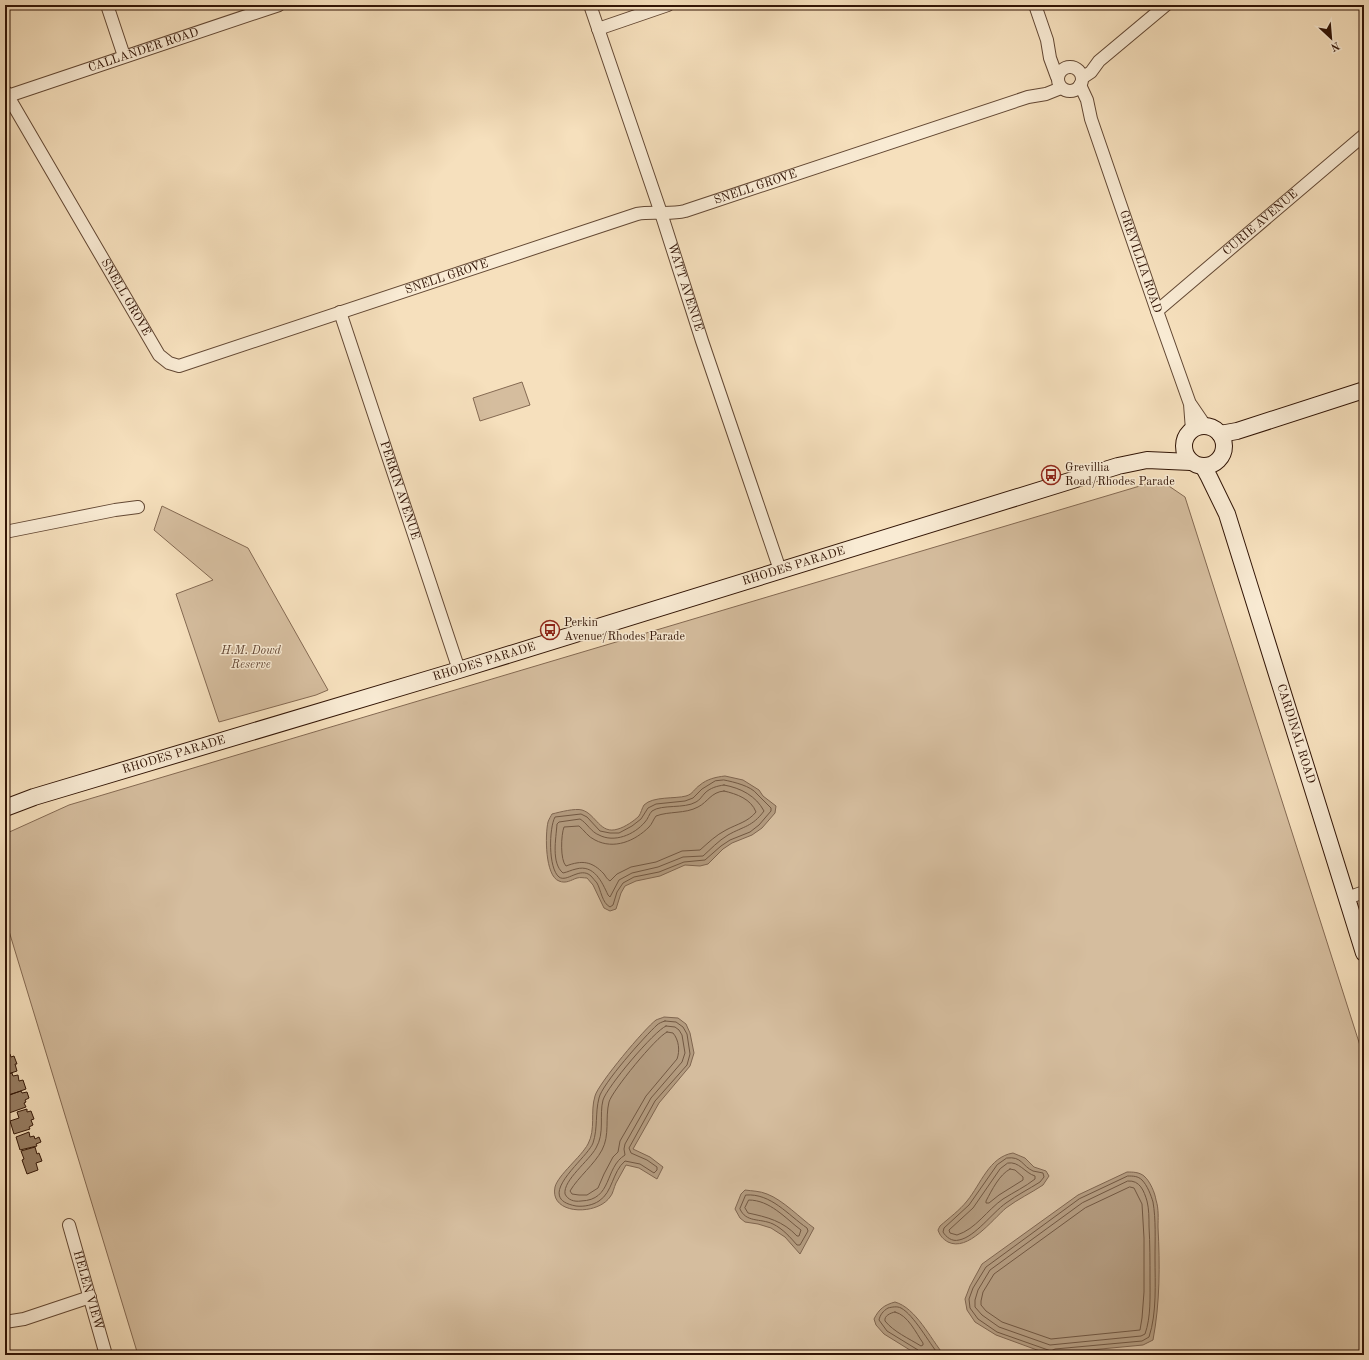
<svg xmlns="http://www.w3.org/2000/svg" width="1369" height="1360" viewBox="0 0 1369 1360" font-family="'Old Standard TT',serif">
<style>
.green{fill:#d5bd9e;stroke:#846952}
.water{fill:#b39b7f;stroke:#7f654f}
.lines{fill:none;stroke-linecap:round;stroke-linejoin:round}
.shore{stroke:#725842;stroke-width:1}
.building{fill:#987f65;stroke:#321506}
.street-casing{stroke:#634834;stroke-width:14}
.secondary-casing{stroke:#321506;stroke-width:18}
.street{stroke:#f9ebd4;stroke-width:12}
.secondary{stroke:#f9ebd4;stroke-width:16}
.labels{text-anchor:middle;dominant-baseline:central;stroke-width:3;stroke-linejoin:round;paint-order:stroke}
.street-label{font-size:12px;fill:#321506;stroke:#f9ebd4}
.poi-label{font-size:12px;fill:#321506;stroke:#f9ebd4;text-anchor:start}
.park-label{font-size:12px;font-style:italic;fill:#634734;stroke:#f9ebd4}
</style>
<rect width="100%" height="100%" fill="#f6e0bd"/>
<filter id="stains"><feTurbulence type="fractalNoise" baseFrequency=".005" numOctaves="4"/><feColorMatrix values="0 0 0 0 .2 0 0 0 0 .09 0 0 0 0 .02 0 0 0 .5 -.17"/></filter>
<radialGradient id="worn" r=".72"><stop offset=".6" stop-color="#630" stop-opacity="0"/><stop offset="1" stop-color="#630" stop-opacity=".3"/></radialGradient>
<path class="green" d="M 522,382 L 530,405 L 480,421 L 473,398 Z
M 1160,480 L 1185,497 L 1364,1058 L 1364,1355 L 138,1355 L 5,918 L 5,834 L 69,805 Z
M 162,506 L 248,548 L 328,690 L 316,695 L 219,722 L 176,594 L 213,580 L 154,530 Z"/>
<path class="water" d="M 725,776 L 743,780 L 759,790 L 763,796 L 776,806 L 775,813 L 762,828 L 752,835 L 732,843 L 723,849 L 708,864 L 700,866 L 685,865 L 660,876 L 636,881 L 625,886 L 621,893 L 616,909 L 610,911 L 604,908 L 593,885 L 587,878 C 584,878 580,877 577,878 C 571,880 566,884 559,881 C 545,876 545,835 548,822 C 549,819 551,816 552,814 C 560,812 575,808 582,810 C 596,814 600,835 618,829 C 625,827 634,821 639,816 C 641,813 642,808 644,805 C 653,796 675,799 686,796 C 693,794 694,789 700,785 C 707,779 716,777 725,776 Z
M 664,1017 L 678,1018 L 686,1024 L 690,1033 L 694,1053 L 690,1066 L 659,1103 L 633,1149 L 650,1157 L 663,1167 L 657,1179 L 639,1168 L 626,1165 C 623,1171 619,1177 616,1183 C 614,1187 613,1194 610,1197 C 597,1216 549,1215 555,1187 C 558,1175 581,1157 588,1144 C 596,1129 590,1112 595,1096 C 598,1084 645,1028 656,1020 C 658,1019 662,1018 664,1017 Z
M 1013,1153 L 1025,1158 L 1034,1167 L 1046,1171 L 1049,1176 L 1043,1185 C 1031,1193 1018,1199 1006,1208 C 992,1220 968,1252 948,1242 C 943,1239 940,1236 938,1230 L 940,1226 C 949,1218 960,1210 967,1201 C 981,1184 989,1157 1013,1153 Z
M 1127,1172 C 1133,1172 1139,1172 1144,1176 C 1150,1181 1155,1193 1156,1200 C 1159,1209 1158,1219 1158,1227 C 1160,1265 1160,1303 1153,1340 L 1143,1345 L 1048,1354 L 996,1335 L 975,1322 L 967,1310 L 965,1299 L 970,1286 L 982,1264 L 1078,1195 Z
M 745,1190 C 752,1191 760,1191 767,1194 C 783,1200 800,1218 814,1228 L 800,1254 L 785,1237 L 771,1228 L 758,1224 L 745,1222 L 740,1218 L 735,1209 L 741,1194 Z
M 895,1302 C 916,1308 930,1338 944,1355 L 918,1355 L 884,1334 L 876,1325 L 874,1319 C 879,1309 884,1305 895,1302 Z"/>
<g class="lines">
<path class="shore" d="M 724,780 C 734,782 751,786 757,794 C 762,799 766,803 771,808 L 771,811 L 759,825 L 750,832 L 730,840 L 721,846 L 705,860 L 684,862 L 659,872 L 634,877 L 623,883 L 617,892 L 613,905 L 610,907 C 602,903 601,890 597,883 C 595,881 593,878 591,876 C 580,866 567,883 559,877 C 548,868 549,828 555,817 L 581,814 L 587,817 L 600,831 L 610,833 L 619,833 L 632,826 L 641,819 L 648,808 L 656,804 L 685,801 L 693,798 L 702,789 L 715,781 Z
M 724,785 C 741,788 756,796 764,811 C 752,827 744,826 728,835 C 718,841 711,849 703,856 L 683,857 L 658,867 L 632,873 L 619,880 L 610,897 L 608,895 C 602,882 594,864 576,869 C 571,870 568,872 563,873 C 551,863 556,839 557,824 L 559,822 L 580,819 C 587,823 591,832 599,835 C 614,843 634,835 645,822 C 648,819 649,814 652,811 C 662,804 684,809 696,802 C 700,800 702,796 705,793 C 710,788 717,786 724,785 Z
M 724,791 C 737,794 751,799 756,812 C 748,822 737,824 726,830 C 716,835 708,843 700,850 L 682,851 L 656,862 L 631,867 L 617,874 L 610,881 C 607,879 606,877 604,874 C 592,861 582,860 566,866 C 560,860 561,835 564,827 L 579,826 C 584,830 588,837 595,840 C 614,850 635,841 649,827 C 652,824 653,820 656,816 C 669,811 685,814 698,807 C 708,802 711,792 724,791 Z
M 665,1021 L 676,1022 L 683,1027 L 687,1034 L 690,1054 L 687,1065 L 655,1101 L 629,1148 L 631,1153 L 647,1160 L 657,1167 L 657,1170 L 654,1173 L 640,1164 L 625,1161 C 612,1172 613,1192 599,1201 C 593,1205 584,1207 576,1206 C 532,1198 587,1159 593,1143 C 598,1128 595,1113 599,1098 C 602,1084 645,1036 657,1025 C 659,1023 662,1022 665,1021 Z
M 666,1026 L 675,1027 L 679,1030 L 682,1035 L 685,1053 L 682,1062 L 651,1098 L 625,1144 L 624,1149 L 625,1155 C 604,1168 613,1200 581,1201 C 574,1202 568,1200 565,1194 C 563,1180 589,1161 596,1148 C 605,1133 599,1115 603,1100 C 607,1087 654,1031 666,1026 Z
M 667,1032 L 673,1033 C 679,1040 680,1051 677,1059 L 646,1096 L 620,1141 L 618,1152 L 613,1157 L 604,1174 L 598,1188 L 587,1195 L 579,1195 L 572,1194 L 570,1191 C 579,1176 594,1165 602,1150 C 610,1135 605,1118 609,1102 C 612,1091 656,1037 667,1032 Z
M 1007,1158 C 1022,1156 1022,1166 1033,1171 C 1036,1172 1040,1172 1043,1173 L 1044,1177 L 1040,1182 C 1029,1189 1017,1195 1006,1203 C 992,1213 975,1237 959,1240 C 952,1242 946,1237 943,1232 L 944,1228 L 969,1205 L 997,1165 Z
M 1008,1163 C 1019,1161 1025,1173 1035,1176 L 1035,1179 C 1025,1187 1014,1192 1003,1199 C 987,1210 976,1229 957,1235 L 950,1233 L 949,1230 L 973,1208 L 1000,1169 Z
M 1010,1169 L 1015,1170 L 1023,1177 L 1023,1180 L 999,1195 L 989,1203 L 986,1203 L 986,1201 C 992,1190 999,1175 1010,1169 Z
M 1128,1176 C 1133,1176 1138,1176 1142,1180 C 1147,1185 1151,1195 1153,1202 C 1156,1219 1155,1240 1155,1258 C 1155,1283 1157,1313 1149,1337 L 1142,1341 L 1055,1349 L 1051,1351 L 997,1332 L 978,1319 L 970,1308 L 969,1299 L 973,1288 L 986,1267 L 1079,1199 Z
M 1128,1181 C 1140,1180 1144,1191 1147,1201 C 1149,1209 1149,1218 1149,1226 C 1150,1244 1150,1261 1150,1279 C 1150,1297 1151,1317 1145,1334 L 1141,1336 L 1050,1345 L 999,1327 L 982,1315 L 975,1307 L 975,1300 L 978,1290 L 990,1270 L 1082,1203 Z
M 1130,1187 L 1134,1188 L 1142,1204 L 1144,1238 L 1144,1292 L 1142,1318 L 1140,1330 L 1051,1339 L 1002,1322 L 986,1311 L 981,1305 L 981,1301 L 983,1292 L 994,1274 L 1085,1208 Z
M 746,1195 C 771,1193 788,1215 807,1228 L 808,1231 L 800,1245 L 797,1245 C 790,1237 783,1229 773,1224 C 760,1218 746,1223 740,1209 Z
M 749,1200 C 770,1200 785,1218 801,1230 L 799,1236 L 797,1236 C 783,1221 767,1217 748,1213 L 745,1208 Z
M 895,1312 C 908,1315 916,1333 923,1343 L 923,1345 L 921,1346 C 908,1338 894,1332 885,1321 C 884,1316 890,1313 895,1312 Z
M 920,1355 L 918,1350 L 887,1331 L 879,1320 C 880,1315 883,1311 888,1308 C 892,1307 897,1306 901,1308 C 914,1315 929,1343 939,1355"/>
</g>
<path class="building" d="M 10,1054 L 11,1057 L 14,1056 L 17,1064 L 15,1064 L 17,1071 L 5,1075 L 5,1055 Z
M 12,1073 L 13,1076 L 18,1075 L 19,1081 L 23,1080 L 26,1089 L 7,1096 L 5,1092 L 5,1075 Z
M 21,1091 L 22,1093 L 27,1092 L 29,1098 L 25,1100 L 26,1102 L 24,1103 L 26,1107 L 9,1113 L 5,1096 Z
M 27,1109 L 27,1112 L 31,1111 L 34,1119 L 31,1120 L 33,1125 L 29,1127 L 30,1129 L 14,1134 L 10,1121 L 19,1118 L 17,1112 Z
M 29,1132 L 30,1137 L 34,1136 L 35,1139 L 39,1137 L 41,1142 L 36,1144 L 37,1146 L 20,1150 L 16,1137 Z
M 35,1147 L 37,1154 L 39,1153 L 42,1161 L 36,1163 L 38,1170 L 27,1174 L 22,1160 L 24,1159 L 21,1151 Z"/>
<g class="lines">
<defs>
<g id="street">
<path d="M 107,5 L 124,56"/>
<path id="s1" d="M 590,5 L 661,213 L 702,341 L 780,570"/>
<path d="M 1035,5 L 1047,40 L 1050,58 L 1057,77"/>
<path d="M 598,29 L 668,5"/>
<circle cx="1070" cy="79" r="12"/>
<path d="M 1082,78 L 1091,72 L 1099,61 L 1166,5"/>
<path id="s2" d="M 1080,85 L 1087,100 L 1091,119 L 1157,311 L 1190,404 L 1192,430"/>
<path id="s3" d="M 5,91 L 159,355 L 169,363 L 179,366 L 637,214 C 653,211 669,215 685,211 L 1028,97 L 1046,94 L 1061,88"/>
<path id="s4" d="M 8,96 L 279,5"/>
<path id="s5" d="M 1157,311 L 1364,135"/>
<path id="s6" d="M 340,312 L 459,670"/>
<path d="M 1191,405 L 1206,427"/>
<path d="M 5,532 L 115,510 L 138,507"/>
<path d="M 1347,898 L 1364,892"/>
<path id="s7" d="M 69,1225 L 106,1355"/>
<path d="M 5,1322 L 24,1319 L 90,1297"/>
</g>
<g id="secondary">
<circle cx="1204" cy="446" r="20"/>
<path d="M 1220,434 L 1237,431 L 1364,390"/>
<path id="s8" d="M 1203,466 L 1209,477 L 1227,514 L 1364,953"/>
<path id="s9" d="M 5,808 L 34,797 L 459,670 L 1118,466 L 1147,460 L 1191,462"/>
</g>
</defs>
<use href="#street" class="street-casing"/>
<use href="#secondary" class="secondary-casing"/>
<use href="#street" class="street"/>
<use href="#secondary" class="secondary"/>
</g>
<defs>
<symbol id="bus-ring" viewBox="-11 -11 22 22"><circle r="9.5" fill="#f9ebd4" stroke="#8f2418" stroke-width="1.5"/><path d="M-5-6H5V4H4V6H2V4H-2V6H-4V4H-5ZM-3.5-4V0h7V-4ZM-3.5 1.2v1.5H-2V1.2ZM2 1.2v1.5H3.5V1.2Z" fill="#8f2418"/></symbol>
</defs>
<g fill-rule="evenodd">
<use href="#bus-ring" x="1040" y="464" width="22" height="22"/>
<use href="#bus-ring" x="539" y="619" width="22" height="22"/>
</g>
<g class="labels">
<g class="street-label">
<text stroke="none"><textPath href="#s4" startOffset="143">CALLANDER ROAD</textPath></text>
<text stroke="none"><textPath href="#s3" startOffset="934">SNELL GROVE</textPath></text>
<text stroke="none"><textPath href="#s5" startOffset="136">CURIE AVENUE</textPath></text>
<text stroke="none"><textPath href="#s2" startOffset="187">GREVILLIA ROAD</textPath></text>
<text stroke="none"><textPath href="#s3" startOffset="611">SNELL GROVE</textPath></text>
<text stroke="none"><textPath href="#s1" startOffset="298">WATT AVENUE</textPath></text>
<text stroke="none"><textPath href="#s3" startOffset="239">SNELL GROVE</textPath></text>
<text stroke="none"><textPath href="#s6" startOffset="188">PERKIN AVENUE</textPath></text>
<text stroke="none"><textPath href="#s9" startOffset="825">RHODES PARADE</textPath></text>
<text stroke="none"><textPath href="#s9" startOffset="501">RHODES PARADE</textPath></text>
<text stroke="none"><textPath href="#s8" startOffset="284">CARDINAL ROAD</textPath></text>
<text stroke="none"><textPath href="#s9" startOffset="177">RHODES PARADE</textPath></text>
<text stroke="none"><textPath href="#s7" startOffset="68">HELEN VIEW</textPath></text>
</g>
<g class="poi-label">
<text x="1065" y="468">Grevillia<tspan x="1065" dy="14">Road/Rhodes Parade</tspan></text>
<text x="564" y="623">Perkin<tspan x="564" dy="14">Avenue/Rhodes Parade</tspan></text>
</g>
<g class="park-label">
<text x="251" y="651">H.M. Dowd<tspan x="251" dy="14">Reserve</tspan></text>
</g>
</g>
<rect width="1369" height="1360" fill="none" stroke="#f6e0bd" stroke-width="20"/>
<rect x="6" y="6" width="1357" height="1348" fill="none" stroke="#321506" stroke-width="2"/>
<rect x="10" y="10" width="1349" height="1340" fill="none" stroke="#321506"/>
<g transform="translate(1331 38) rotate(154)" stroke="#f9ebd4" stroke-width="3" paint-order="stroke">
<path d="M0-3L7 15L0 10L-7 15Z" fill="#321506"/>
<text y="-6" font-size="11" font-weight="bold" text-anchor="middle" fill="#321506">N</text>
</g>
<rect width="100%" height="100%" filter="url(#stains)"/>
<rect width="100%" height="100%" fill="url(#worn)"/>
</svg>
